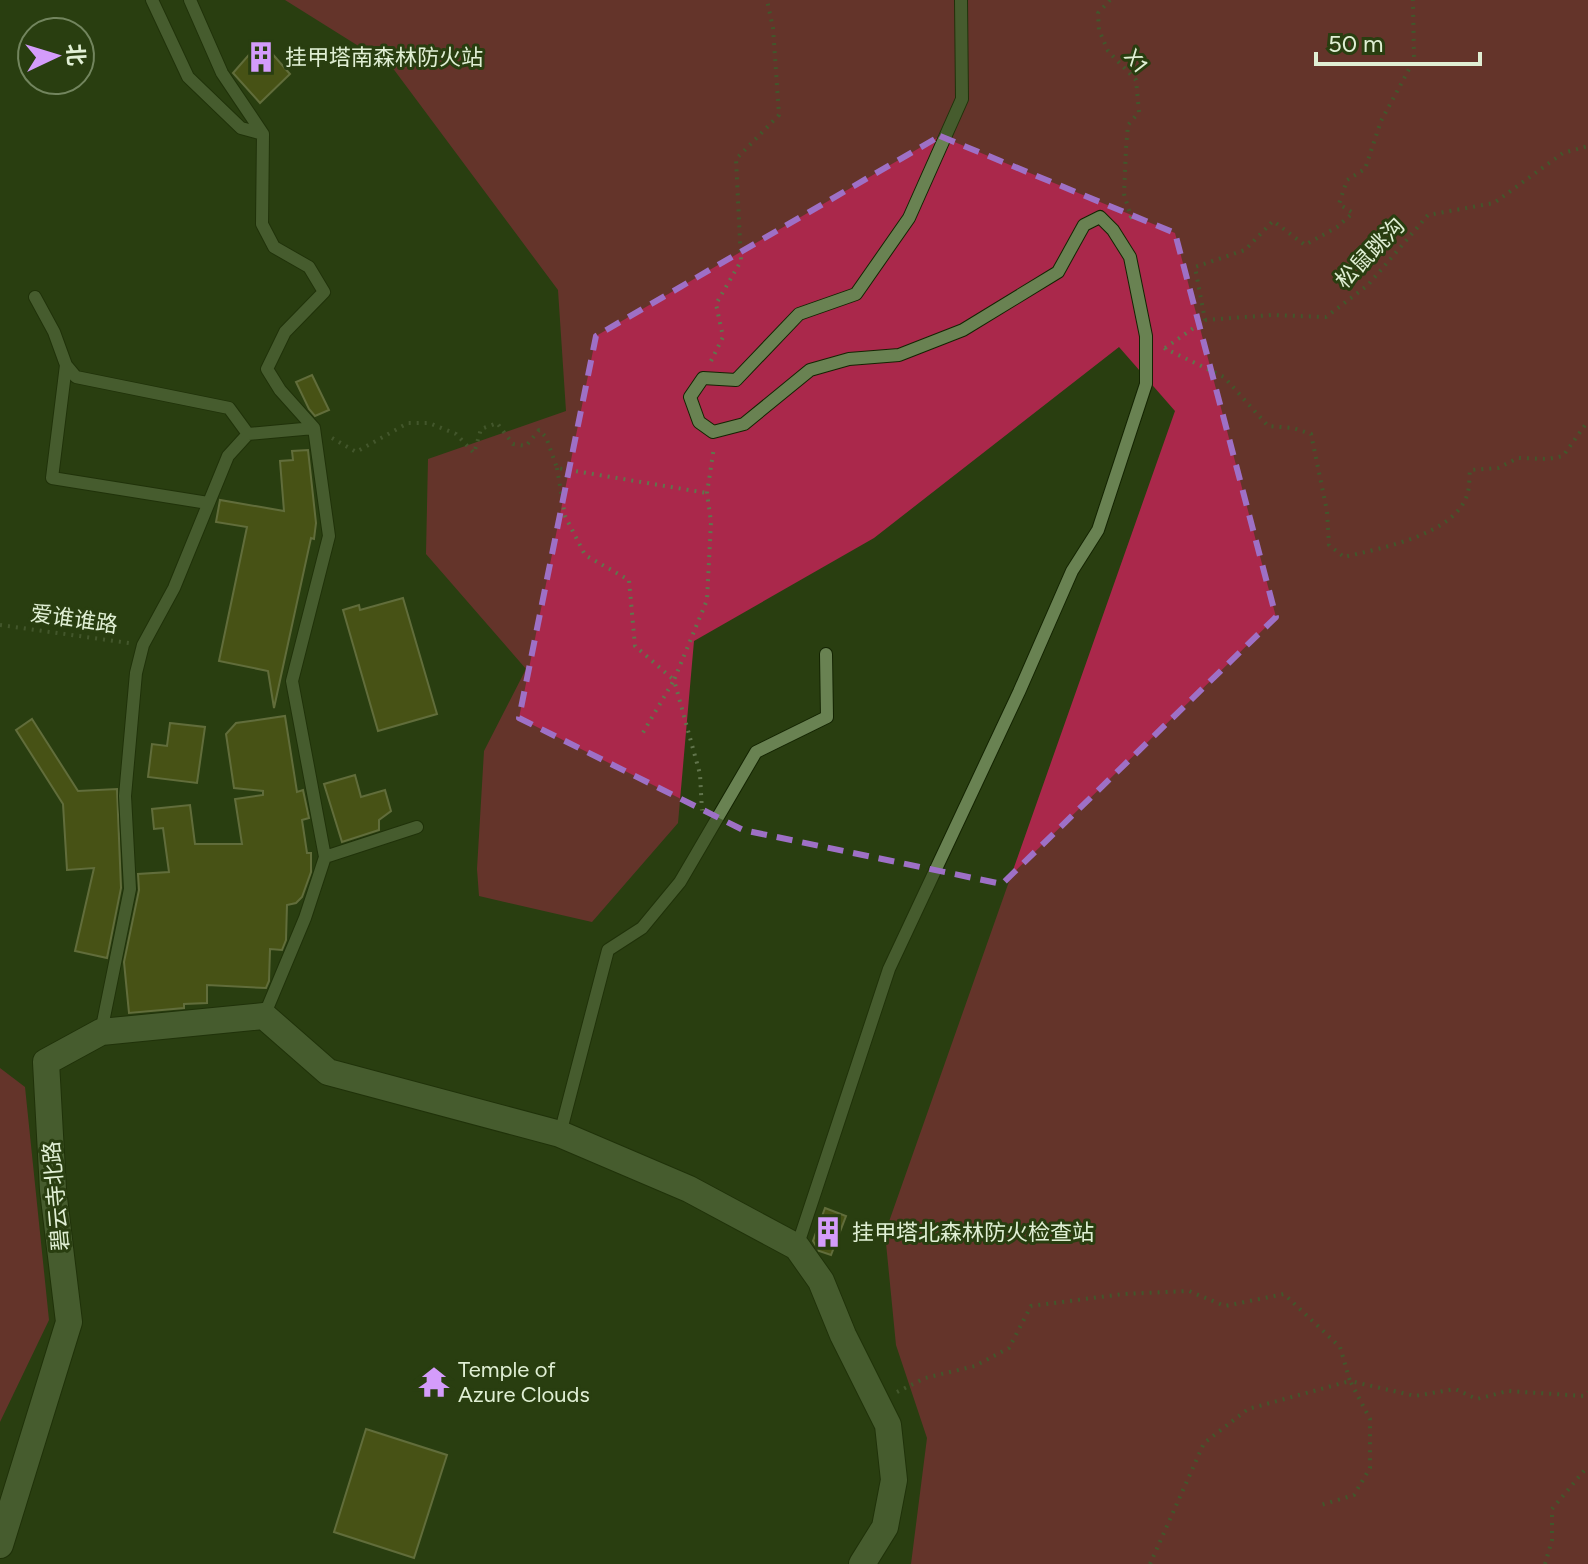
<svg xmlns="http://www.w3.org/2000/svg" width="1588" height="1564" viewBox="0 0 1588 1564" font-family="Figtree,'Noto Sans SC',sans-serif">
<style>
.forest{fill:#aa284b}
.building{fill:#6b6c1c;stroke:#a4a66f;stroke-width:2}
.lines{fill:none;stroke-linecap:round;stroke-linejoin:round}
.service-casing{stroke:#142402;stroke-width:14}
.minor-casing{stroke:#142402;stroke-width:28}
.path{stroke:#61744c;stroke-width:4;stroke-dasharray:2 6;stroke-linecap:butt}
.service{stroke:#698252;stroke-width:12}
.minor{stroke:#698252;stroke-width:26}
.marked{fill:none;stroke:#9e70c6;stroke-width:6;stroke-dasharray:16 10;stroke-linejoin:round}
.labels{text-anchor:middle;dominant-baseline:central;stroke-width:6;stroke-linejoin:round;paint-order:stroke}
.poi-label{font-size:22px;fill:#e0efd4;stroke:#293e10;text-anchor:start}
.street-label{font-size:22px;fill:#e0efd4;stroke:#293e10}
</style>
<rect width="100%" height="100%" fill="#293e10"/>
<path class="forest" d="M 285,0 L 1588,0 L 1588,1564 L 911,1564 L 927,1438 L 896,1345 L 885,1233 L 1175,411 L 1119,347 L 874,538 L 694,641 L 678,823 L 592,922 L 479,896 L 477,869 L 484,751 L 526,669 L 426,554 L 428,459 L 566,411 L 558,290 L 392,67 Z
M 0,1068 L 25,1087 L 49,1320 L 0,1422 Z"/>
<path class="building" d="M 261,41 L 290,74 L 260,103 L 233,73 Z
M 312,375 L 329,410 L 315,416 L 309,409 L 296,382 Z
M 308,450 L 316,523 L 314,539 L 311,538 L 274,708 L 268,671 L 219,661 L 247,527 L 216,522 L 220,500 L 284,511 L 280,461 L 293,460 L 292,451 Z
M 403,598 L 437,714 L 378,731 L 343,610 L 359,605 L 360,610 Z
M 285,716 L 297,792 L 303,790 L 309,818 L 302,820 L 307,853 L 311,853 L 311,872 L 302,897 L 296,903 L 287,905 L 286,940 L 282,950 L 270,949 L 269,981 L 266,988 L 207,985 L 207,1003 L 184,1004 L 184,1008 L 129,1013 L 124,962 L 139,890 L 138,874 L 169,872 L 163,828 L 154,829 L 152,809 L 190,805 L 195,844 L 242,844 L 235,799 L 263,795 L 263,791 L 234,788 L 226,734 L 236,723 Z
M 32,719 L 78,791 L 117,789 L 121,888 L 107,958 L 75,951 L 94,868 L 67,870 L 63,804 L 16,730 Z
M 170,723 L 205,727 L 197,783 L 148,777 L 152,744 L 167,746 Z
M 355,775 L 361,797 L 385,790 L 391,811 L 379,820 L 379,830 L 342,842 L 324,784 Z
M 825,1208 L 846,1216 L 831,1255 L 819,1251 L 813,1241 Z
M 366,1429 L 447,1455 L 414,1558 L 334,1532 Z"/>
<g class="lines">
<defs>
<path id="service" d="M 152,0 L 188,77 L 241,128 L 263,134
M 190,0 L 222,73 L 263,134 L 262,224 L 274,247 L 309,267 L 324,292 L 285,332 L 267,369 L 280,390 L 314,428 L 329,536 L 292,681 L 325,857 L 305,918 L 264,1016
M 35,297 L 54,332 L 66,365 L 76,377 L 229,408 L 248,434 L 314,428
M 66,365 L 52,478 L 208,503
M 325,857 L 417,827
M 101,1032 L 130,889 L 125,796 L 136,673 L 143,645 L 174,588 L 228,456 L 248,434
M 560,1134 L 608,950 L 642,928 L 680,882 L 756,752 L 827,717 L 826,654
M 797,1247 L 889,969 L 1019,692 L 1072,571 L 1098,530 L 1146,384 L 1146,336 L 1130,257 L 1113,230 L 1100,217 L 1084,225 L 1058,272 L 963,330 L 899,355 L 849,359 L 810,370 L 744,424 L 713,432 L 699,422 L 690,397 L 703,378 L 736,380 L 799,314 L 856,294 L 909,218 L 962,99 L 961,0"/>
<path id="minor" d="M 0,1545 L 69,1322 L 53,1190 L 46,1062 L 101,1032 L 264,1016 L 328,1072 L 560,1134 L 689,1189 L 797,1247 L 821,1281 L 843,1335 L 888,1425 L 894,1480 L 885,1527 L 862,1564"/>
</defs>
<use href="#service" class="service-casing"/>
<use href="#minor" class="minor-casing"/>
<path class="path" d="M 1110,0 L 1098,13 L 1099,30 L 1108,51 L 1136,80 L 1139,112 L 1128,125 L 1126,148 L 1124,194 L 1131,217 L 1125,221
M 1205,320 L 1272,315 L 1326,317 L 1368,285 L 1428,215 L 1494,203 L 1563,153 L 1588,146
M 1164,348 L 1224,377 L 1268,426 L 1293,428 L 1311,434 L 1327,511 L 1329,545 L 1344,557 C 1381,548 1454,535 1467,495 C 1470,487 1469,477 1470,470 L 1498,468 L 1518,458 L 1548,459 L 1563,456 L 1588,421
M 1165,348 L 1205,320 L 1195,267 L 1245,250 L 1273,221 L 1305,245 L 1337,227 L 1353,213 L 1339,204 L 1347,180 L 1365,169 L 1381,121 L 1414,60 L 1413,0
M 711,361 L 723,337 L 716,304 L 741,261 L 736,159 L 779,115 L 773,28 L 767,0
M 332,438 L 356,452 L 408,423 L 429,423 L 456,434 L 474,453 L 481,429 L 497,423 L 513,444 L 526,446 L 539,430 L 546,437 L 557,468 L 707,493
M 557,468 L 565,516 L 585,555 L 629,580 L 635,646 L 674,680 L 641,736
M 0,625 L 129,643
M 702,811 L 700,774 L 674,680 L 707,600 L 711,522 L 707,493 L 714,447
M 897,1392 L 925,1378 L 975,1366 L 1009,1348 L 1031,1306 L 1123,1294 L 1189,1291 L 1225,1306 L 1284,1294 L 1340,1347 L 1350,1381 L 1415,1396 L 1455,1389 L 1477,1399 L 1508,1391 L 1584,1396 L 1588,1392
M 1150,1564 L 1204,1443 L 1248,1409 L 1350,1381 L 1370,1419 L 1370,1468 L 1354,1495 L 1321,1505
M 1545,1564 L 1552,1540 L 1552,1509 L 1588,1466"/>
<use href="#service" class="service"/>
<use href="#minor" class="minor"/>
</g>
<path d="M0 0H1588V1564H0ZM 940,136 L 1175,233 L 1276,617 L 1002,884 L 743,830 L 519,718 L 596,336 Z" fill="#293e10" fill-opacity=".55" fill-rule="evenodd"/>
<path class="marked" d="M 940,136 L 1175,233 L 1276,617 L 1002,884 L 743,830 L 519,718 L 596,336 Z"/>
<defs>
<symbol id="building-bare" viewBox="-9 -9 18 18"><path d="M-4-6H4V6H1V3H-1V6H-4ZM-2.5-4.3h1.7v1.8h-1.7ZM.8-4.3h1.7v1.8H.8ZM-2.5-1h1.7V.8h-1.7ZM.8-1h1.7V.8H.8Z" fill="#d49cfb" stroke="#293e10" stroke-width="2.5" paint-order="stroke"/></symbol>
<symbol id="temple-bare" viewBox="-9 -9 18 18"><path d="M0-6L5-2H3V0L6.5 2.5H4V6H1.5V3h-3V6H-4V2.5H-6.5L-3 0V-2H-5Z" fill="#d49cfb" stroke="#293e10" stroke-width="2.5" paint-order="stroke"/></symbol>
</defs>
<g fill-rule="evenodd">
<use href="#building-bare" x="239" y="35" width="44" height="44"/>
<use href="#building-bare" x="806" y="1210" width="44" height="44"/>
<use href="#temple-bare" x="412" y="1360" width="44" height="44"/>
</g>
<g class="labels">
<g class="poi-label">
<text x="285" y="57">挂甲塔南森林防火站</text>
<text x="852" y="1232">挂甲塔北森林防火检查站</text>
<text x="458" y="1369">Temple of<tspan x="458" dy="25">Azure Clouds</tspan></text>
</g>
<g class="street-label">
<text transform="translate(1136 61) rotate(52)">X1</text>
<text transform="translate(1370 253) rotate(-46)">松鼠跳沟</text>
<text transform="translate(74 619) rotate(8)">爱谁谁路</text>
<text transform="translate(56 1196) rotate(-95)">碧云寺北路</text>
</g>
</g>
<g transform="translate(56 56) rotate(86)"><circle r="38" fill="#293e10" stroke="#72855e" stroke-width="2"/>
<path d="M0-6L14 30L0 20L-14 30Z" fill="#d49cfb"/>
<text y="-12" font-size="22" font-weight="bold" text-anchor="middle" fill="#e0efd4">北</text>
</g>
<path d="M1316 52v12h164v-12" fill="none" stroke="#e0efd4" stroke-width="4"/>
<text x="1328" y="52" font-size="24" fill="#e0efd4" stroke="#293e10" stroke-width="6" paint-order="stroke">50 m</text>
</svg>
